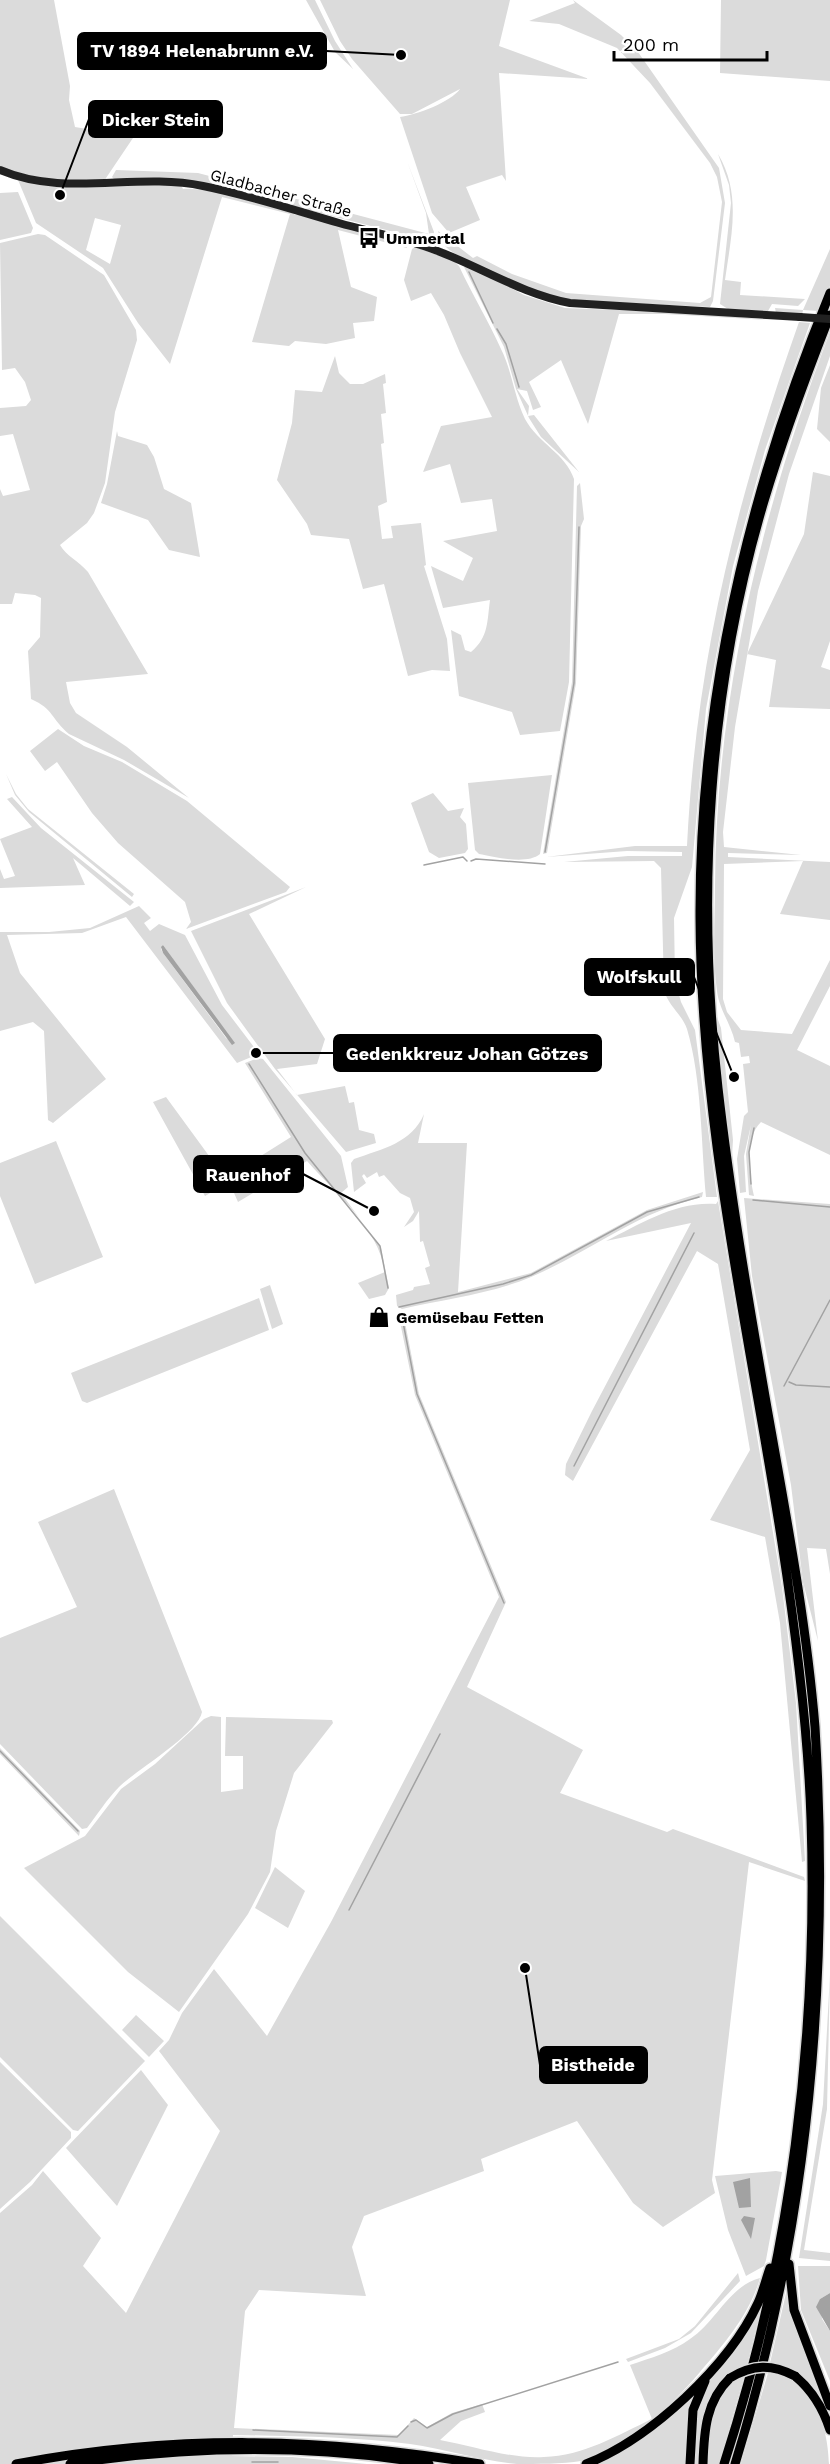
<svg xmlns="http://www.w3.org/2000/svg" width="830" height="2464" viewBox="0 0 830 2464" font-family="'Work Sans',sans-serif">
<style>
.green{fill:#dbdbdb;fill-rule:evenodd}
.water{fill:#a2a2a2}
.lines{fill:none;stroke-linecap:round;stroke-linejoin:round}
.stream{stroke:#a2a2a2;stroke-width:1.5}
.motorway-casing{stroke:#dbdbdb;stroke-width:12}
.secondary{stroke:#212121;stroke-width:8}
.motorway{stroke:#000;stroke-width:9}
.motorway-bridge-casing{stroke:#dbdbdb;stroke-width:12;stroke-linecap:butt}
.secondary-bridge{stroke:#212121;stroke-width:8}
.motorway-bridge{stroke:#000;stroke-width:9}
.labels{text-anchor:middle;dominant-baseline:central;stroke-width:6;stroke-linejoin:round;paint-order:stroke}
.street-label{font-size:16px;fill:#000;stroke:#fff}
.poi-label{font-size:16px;font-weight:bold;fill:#000;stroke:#fff;text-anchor:start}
.leader{fill:none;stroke:#000;stroke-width:2}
.callout-dot{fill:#000;stroke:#fff;stroke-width:2}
.callout{fill:#000;stroke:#000;stroke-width:2}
.callout-label{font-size:18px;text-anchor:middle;font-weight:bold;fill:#fff}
</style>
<rect width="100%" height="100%" fill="#fff"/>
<path class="green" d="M 0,0 L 54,0 L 70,86 L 69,100 L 75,127 L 93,130 L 100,124 L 133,138 L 104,181 C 67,182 35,179 0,167 Z
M 306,0 L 315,0 L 335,41 L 353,69 L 335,52 Z
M 320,0 L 510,0 L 499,46 L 589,79 L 499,73 L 506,181 L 502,175 L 466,187 L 480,220 L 449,233 L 432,213 L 400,117 C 416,115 451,102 460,89 L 412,114 L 400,114 L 352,59 L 340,41 Z
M 573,0 L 621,35 L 638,52 L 719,168 L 725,203 L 713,301 L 710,307 L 565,300 C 538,292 465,265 446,247 C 441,243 440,237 438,231 L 473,258 L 477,256 L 512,274 L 566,293 L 700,303 L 711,297 L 722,202 L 717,177 L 710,163 L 650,83 L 617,48 L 559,24 L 529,21 L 575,3 Z
M 721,0 L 830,0 L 830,81 L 720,73 Z
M 718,154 C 742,194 731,237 725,280 L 741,282 L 740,295 L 805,299 L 798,306 L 772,304 L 768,311 L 728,309 L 720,304 L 731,203 L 729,185 Z
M 407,161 L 434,232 L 433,242 L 223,188 L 115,180 L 112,177 L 116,170 L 198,173 L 429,234 L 426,213 Z
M 18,180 L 73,187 L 181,185 L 183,189 C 198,186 284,205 295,215 L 302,214 L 406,245 L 407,248 L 338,230 L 351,287 L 377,297 L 374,321 L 353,323 L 355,338 L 326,344 L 295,341 L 289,346 L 252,342 L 290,214 L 222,197 L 170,364 L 138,323 L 103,268 L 36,223 ZM 95,218 L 121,225 L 110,264 L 86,250 Z
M 18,192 L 33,228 L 31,233 L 0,240 L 0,193 Z
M 38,234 L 45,235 L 104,275 L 136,330 L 137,340 L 115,412 L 105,483 L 94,513 L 87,523 L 60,545 C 66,556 79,561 88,572 L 148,674 L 66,682 L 70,703 L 76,713 L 127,747 L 189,798 L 124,760 L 69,734 C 51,719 54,709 31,699 L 28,651 L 40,637 L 41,598 L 35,595 L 15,593 L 12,604 L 0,604 L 0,489 L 3,496 L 30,490 L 13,434 L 0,436 L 0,408 L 26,406 L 31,400 L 25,382 L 15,368 L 2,370 L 0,243 Z
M 415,247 L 454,261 L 459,266 C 472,294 488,320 501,349 C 512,371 514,396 525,419 C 538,443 566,454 574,479 L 569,682 L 560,731 L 520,735 L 512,712 L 459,696 L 451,630 L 461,635 L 465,650 L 471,652 C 489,637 487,621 490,600 L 443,608 L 431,566 L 463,581 L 473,558 L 443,541 L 497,531 L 492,499 L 461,503 L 450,464 L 423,472 L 441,426 L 492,417 L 460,353 L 444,315 L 431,293 L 411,301 L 404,280 L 412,249 Z
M 830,249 L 830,286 L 819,311 L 803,310 L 802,315 L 776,313 L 775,308 L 803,310 Z
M 464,267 L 471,267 L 524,295 L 565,308 L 697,313 L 769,320 L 665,314 L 619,314 L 588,424 L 561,360 L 529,382 L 541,407 L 533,410 L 527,391 L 517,389 L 529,406 L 528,416 L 534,415 L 579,472 L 541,437 L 529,418 L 516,389 L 504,347 Z
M 799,322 L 810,323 L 765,450 L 733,566 L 706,709 L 692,867 L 674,918 L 675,980 L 681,1002 L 695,1030 L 717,1197 L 706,1197 C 701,1143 702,1080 687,1029 C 682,1014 667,1005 664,989 L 661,868 L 654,861 L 564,862 L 628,856 L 682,856 L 682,852 L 627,851 L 546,857 L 635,846 L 687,846 C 696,660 737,497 799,322 Z
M 830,332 L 830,356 L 789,474 L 758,591 L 735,727 L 723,832 L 724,847 L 801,855 L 728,853 L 728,857 L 830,862 L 830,920 L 780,914 L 803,861 L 724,864 L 723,999 L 727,1012 L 741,1030 L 792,1034 L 830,960 L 830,986 L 797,1050 L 830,1066 L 830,1155 L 761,1122 C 744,1138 749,1175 754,1196 L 749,1195 L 746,1154 L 751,1125 L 744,1156 L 746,1192 L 740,1193 L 737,1159 L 744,1116 L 748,1112 L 743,1064 L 750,1063 L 749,1056 L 741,1057 L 739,1043 L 735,1042 C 731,1024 719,1009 717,991 C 712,956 715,920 715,886 C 716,695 762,510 830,332 Z
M 335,356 L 339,373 L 350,384 L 363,384 L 385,374 L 386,383 L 383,384 L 386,413 L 381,414 L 384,443 L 381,444 L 387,502 L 378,506 L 382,539 L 393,538 L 391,526 L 421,523 L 426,565 L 424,566 L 447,639 L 450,671 L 432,670 L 408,676 L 384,584 L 363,589 L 349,539 L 311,535 L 307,524 L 277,480 L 292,423 L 295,390 L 322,392 Z
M 830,365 L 830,442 L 817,429 L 821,388 Z
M 117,431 L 118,436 L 147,445 L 154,457 L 164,489 L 191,503 L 200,557 L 169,550 L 148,520 L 101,503 L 107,484 Z
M 813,472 L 830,476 L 830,641 L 821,667 L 830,670 L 830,709 L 769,707 L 776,660 L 747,654 L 804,534 Z
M 580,483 L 584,519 L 581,526 L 576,683 L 547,853 L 543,854 L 572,682 L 577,486 Z
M 58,729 L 84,746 L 122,762 L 187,801 L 290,887 L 286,892 L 186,929 L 191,922 L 185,902 L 118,843 L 92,813 L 57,762 L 45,771 L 30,751 Z
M 6,774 L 16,794 L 28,809 L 134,894 L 132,897 L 29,812 L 15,795 Z
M 552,775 L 540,854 C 527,865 495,857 479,854 L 475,850 L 468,783 Z
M 433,793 L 448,811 L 464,808 L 460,817 L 466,824 L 468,849 L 465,853 L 439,858 L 429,852 L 411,803 Z
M 12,797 L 41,828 L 134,902 L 130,906 L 73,858 L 85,885 L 0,888 L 0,869 L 4,879 L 15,876 L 0,839 L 32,827 L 7,799 Z
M 306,887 L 249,914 L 325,1039 L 317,1064 L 277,1069 L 297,1095 L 345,1086 L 349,1103 L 354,1102 L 359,1130 L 374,1134 L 376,1143 L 346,1152 L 275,1069 L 227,1003 L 191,931 Z
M 139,906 L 151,918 L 144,923 L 150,931 L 159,924 L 185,935 L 222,1005 L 257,1051 L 256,1055 L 237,1063 L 126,917 L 82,933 L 7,935 L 20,973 L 106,1079 L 53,1123 L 48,1120 L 44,1031 L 33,1022 L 0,1031 L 0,932 L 49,932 L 90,928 ZM 163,945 L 234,1043 L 226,1038 L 163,953 L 161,949 Z
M 714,1009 L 721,1028 L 733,1140 L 732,1156 L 725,1120 Z
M 258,1058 L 263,1059 L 341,1156 L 348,1187 L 341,1193 L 381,1248 L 389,1288 L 385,1295 L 369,1299 L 358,1283 L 385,1272 C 378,1227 336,1194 307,1161 L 238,1202 L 227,1177 L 291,1137 L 245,1063 Z
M 166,1097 L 223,1175 L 226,1184 L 205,1196 L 153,1102 Z
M 424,1114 L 418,1143 L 467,1143 L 458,1292 L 531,1273 L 647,1210 L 703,1192 L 702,1197 C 635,1213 592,1251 531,1277 C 491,1294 444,1299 402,1309 L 397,1306 L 396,1295 L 413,1290 L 414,1287 L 430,1284 L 425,1268 L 430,1266 L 423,1241 L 420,1242 L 419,1211 L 413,1221 L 404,1227 L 414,1212 L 410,1198 L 400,1193 L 384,1175 L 379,1177 L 377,1172 L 367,1178 L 364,1174 L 362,1176 L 366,1183 L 354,1192 L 351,1163 L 354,1159 C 382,1149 412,1143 424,1114 Z
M 56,1141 L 103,1257 L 35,1284 L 0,1196 L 0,1163 Z
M 744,1198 L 830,1204 L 830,1574 L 826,1549 L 807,1548 L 818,1641 L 803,1582 L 791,1485 L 752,1276 Z
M 718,1201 L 782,1587 L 796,1703 L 805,1861 L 802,1862 L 780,1623 L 765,1537 L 710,1520 L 750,1450 L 718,1264 L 697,1251 L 573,1481 L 565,1475 L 566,1464 L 592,1411 L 691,1223 L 606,1241 C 640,1224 676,1201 716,1204 Z
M 270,1285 L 283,1324 L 272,1329 L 260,1289 Z
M 259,1298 L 269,1330 L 87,1403 L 82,1401 L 71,1373 Z
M 403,1312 L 419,1394 L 506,1602 L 467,1687 L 583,1750 L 560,1793 L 667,1832 L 673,1829 L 804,1877 L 805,1881 L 749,1862 L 712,2180 L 715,2193 L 663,2227 L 633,2203 L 577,2121 L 481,2159 L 484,2171 L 364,2216 L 352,2247 L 366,2296 L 259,2290 L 245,2311 L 234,2428 L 399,2435 L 414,2418 L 427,2427 L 452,2413 L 482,2404 L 485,2412 L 461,2421 L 440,2440 C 473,2446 510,2459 544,2457 C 583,2456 618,2435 652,2419 L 630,2365 C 650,2358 673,2352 690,2339 C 716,2322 729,2286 760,2278 C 750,2314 724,2344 700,2372 C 669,2409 627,2445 581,2461 C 563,2464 536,2464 517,2464 C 482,2461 446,2449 410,2444 C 352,2437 292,2436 233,2435 L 232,2456 L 292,2457 L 367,2464 L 0,2464 L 0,2213 L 32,2185 L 43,2171 L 101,2238 L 83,2266 L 126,2313 L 220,2131 L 159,2051 L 169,2040 L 182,2013 L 214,1969 L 267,2036 L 331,1922 L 499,1597 L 415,1395 L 399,1317 Z
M 114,1489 L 202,1712 C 198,1734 136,1770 119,1787 C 107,1799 97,1815 87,1828 L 82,1829 L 0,1744 L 0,1638 L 77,1607 L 38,1522 Z
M 211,1716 L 221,1717 L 221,1792 L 243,1789 L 243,1756 L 225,1756 L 226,1717 L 332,1720 L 333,1723 L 294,1773 L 276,1831 L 270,1872 L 248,1914 L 179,2012 L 128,1972 L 24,1868 L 85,1836 L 121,1789 L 155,1764 L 204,1719 Z
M 0,1748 L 80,1831 L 79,1836 L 0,1754 Z
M 275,1867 L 305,1891 L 288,1928 L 255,1908 Z
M 0,1916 L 145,2061 L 78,2131 L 73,2130 L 0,2057 Z
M 830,1974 L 827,2109 L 804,2250 L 830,2253 L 830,2261 L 799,2258 L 823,2104 Z
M 136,2015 L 164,2041 L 149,2057 L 122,2030 Z
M 0,2062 L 71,2132 L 71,2138 L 30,2182 L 0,2209 Z
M 141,2070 L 168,2105 L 117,2206 L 66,2148 Z
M 776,2171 L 782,2172 L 766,2260 L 764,2266 L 746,2276 L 728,2230 L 715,2176 Z
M 798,2266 L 830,2266 L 830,2293 L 820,2299 L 822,2319 L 830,2331 L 830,2381 L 801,2310 Z
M 738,2273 L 740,2281 L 691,2333 L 665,2348 L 628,2362 L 626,2359 L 679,2339 L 695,2326 Z
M 787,2289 L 830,2418 L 797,2373 L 770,2363 Z
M 759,2309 L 761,2309 L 747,2364 C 702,2385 701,2420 699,2464 L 691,2464 L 692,2427 L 705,2386 Z
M 768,2373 C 813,2377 828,2425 829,2464 L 741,2464 Z
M 744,2376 L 719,2464 L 704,2464 C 710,2431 708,2389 744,2376 Z
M 696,2390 L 688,2413 L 685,2464 L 592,2464 Z"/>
<path class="water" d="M 163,945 L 235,1043 L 232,1045 L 163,953 L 161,947 Z
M 750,2178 L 751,2207 L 739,2208 L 733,2182 Z
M 744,2216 L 755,2218 L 751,2239 L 741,2220 Z
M 830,2293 L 830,2331 L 816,2307 L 820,2299 Z"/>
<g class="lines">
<path class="stream" d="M 469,272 L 493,323
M 497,329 L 506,344 L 519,387
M 545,852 L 574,683 L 579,527
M 471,861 L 476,859 L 545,864
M 424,865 L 463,857 L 467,861
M 249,1064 L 305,1153 L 380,1246 L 388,1288
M 751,1184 L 749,1152 L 754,1128
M 753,1200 L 830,1207
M 399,1307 L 503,1284 L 531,1275 L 647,1212 L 699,1197
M 402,1317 L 417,1394 L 504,1603
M 789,1382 L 796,1385 L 830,1387
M 784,1386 L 830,1300
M 574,1466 L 694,1233
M 0,1751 L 78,1831
M 349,1910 L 440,1734
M 411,2422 L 416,2420 L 427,2428 L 453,2414 L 618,2362
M 253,2430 L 397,2437 L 408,2426
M 252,2462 L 278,2462"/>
<defs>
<path id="motorway" d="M 789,2264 L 794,2310 L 830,2406
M 795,2376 C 813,2391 823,2408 830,2430
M 16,2464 C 174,2434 322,2437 480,2464
M 70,2464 C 188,2446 311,2444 429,2464
M 586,2464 C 650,2439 729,2366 758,2303 C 763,2292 766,2279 770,2268
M 690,2464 L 693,2410 L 705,2381
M 703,2464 C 704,2431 706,2401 730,2378
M 724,2464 C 791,2258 818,2035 811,1819 C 808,1727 796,1634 782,1543 C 750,1335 701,1129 700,918 C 699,701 748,492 830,293
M 735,2464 C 809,2226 830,1975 815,1727 C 806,1618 785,1510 766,1402 C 748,1298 730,1193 718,1088 C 696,893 708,689 764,501 C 783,438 806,376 830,315"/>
</defs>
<use href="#motorway" class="motorway-casing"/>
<path class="secondary" d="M 0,170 C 65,198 135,172 203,186 C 249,195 294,210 339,223 C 371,232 404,238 435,250 C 481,267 522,294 570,303 L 800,317"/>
<use href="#motorway" class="motorway"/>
<defs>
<path id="motorway-bridge" d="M 730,2378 C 753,2364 772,2364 795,2376"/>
</defs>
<use href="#motorway-bridge" class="motorway-bridge-casing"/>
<path class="secondary-bridge" d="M 800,317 L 830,319"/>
<use href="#motorway-bridge" class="motorway-bridge"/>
</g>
<defs>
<symbol id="bus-bare" viewBox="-9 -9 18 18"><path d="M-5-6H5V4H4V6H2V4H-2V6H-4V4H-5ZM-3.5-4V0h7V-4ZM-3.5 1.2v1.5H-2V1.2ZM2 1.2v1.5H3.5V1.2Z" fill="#000" stroke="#fff" stroke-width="2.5" paint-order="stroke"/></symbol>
<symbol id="shop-bare" viewBox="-9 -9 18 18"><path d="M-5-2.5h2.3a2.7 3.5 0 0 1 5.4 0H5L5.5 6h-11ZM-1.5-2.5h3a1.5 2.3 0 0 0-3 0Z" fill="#000" stroke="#fff" stroke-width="2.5" paint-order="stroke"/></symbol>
</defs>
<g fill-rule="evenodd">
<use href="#bus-bare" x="354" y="223" width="30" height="30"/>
<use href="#shop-bare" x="364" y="1302" width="30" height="30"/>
</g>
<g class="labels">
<g class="street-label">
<text transform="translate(281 193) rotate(15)">Gladbacher Straße</text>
</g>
<g class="poi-label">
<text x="386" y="238">Ummertal</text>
<text x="396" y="1317">Gemüsebau Fetten</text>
</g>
</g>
<path class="leader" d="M401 55L326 51M60 195L89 119M734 1077L694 977M256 1053L334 1053M374 1211L303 1174M525 1968L540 2065"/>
<g class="callout-dot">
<circle cx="401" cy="55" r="6"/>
<circle cx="60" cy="195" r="6"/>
<circle cx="734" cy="1077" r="6"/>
<circle cx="256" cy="1053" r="6"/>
<circle cx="374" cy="1211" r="6"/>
<circle cx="525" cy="1968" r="6"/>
</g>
<g class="callout">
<rect x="78" y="33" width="248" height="36" rx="6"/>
<rect x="89" y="101" width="133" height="36" rx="6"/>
<rect x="585" y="959" width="109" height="36" rx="6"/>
<rect x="334" y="1035" width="267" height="36" rx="6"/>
<rect x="194" y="1156" width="109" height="36" rx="6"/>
<rect x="540" y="2047" width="107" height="36" rx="6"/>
</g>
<g class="callout-label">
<text x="202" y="57">TV 1894 Helenabrunn e.V.</text>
<text x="156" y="126">Dicker Stein</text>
<text x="639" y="983">Wolfskull</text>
<text x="467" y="1060">Gedenkkreuz Johan Götzes</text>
<text x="248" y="1181">Rauenhof</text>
<text x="593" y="2071">Bistheide</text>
</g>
<path d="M614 51v9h153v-9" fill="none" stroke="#000000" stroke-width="3"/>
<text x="623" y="51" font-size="18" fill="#000000" stroke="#ffffff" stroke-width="4.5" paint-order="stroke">200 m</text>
</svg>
